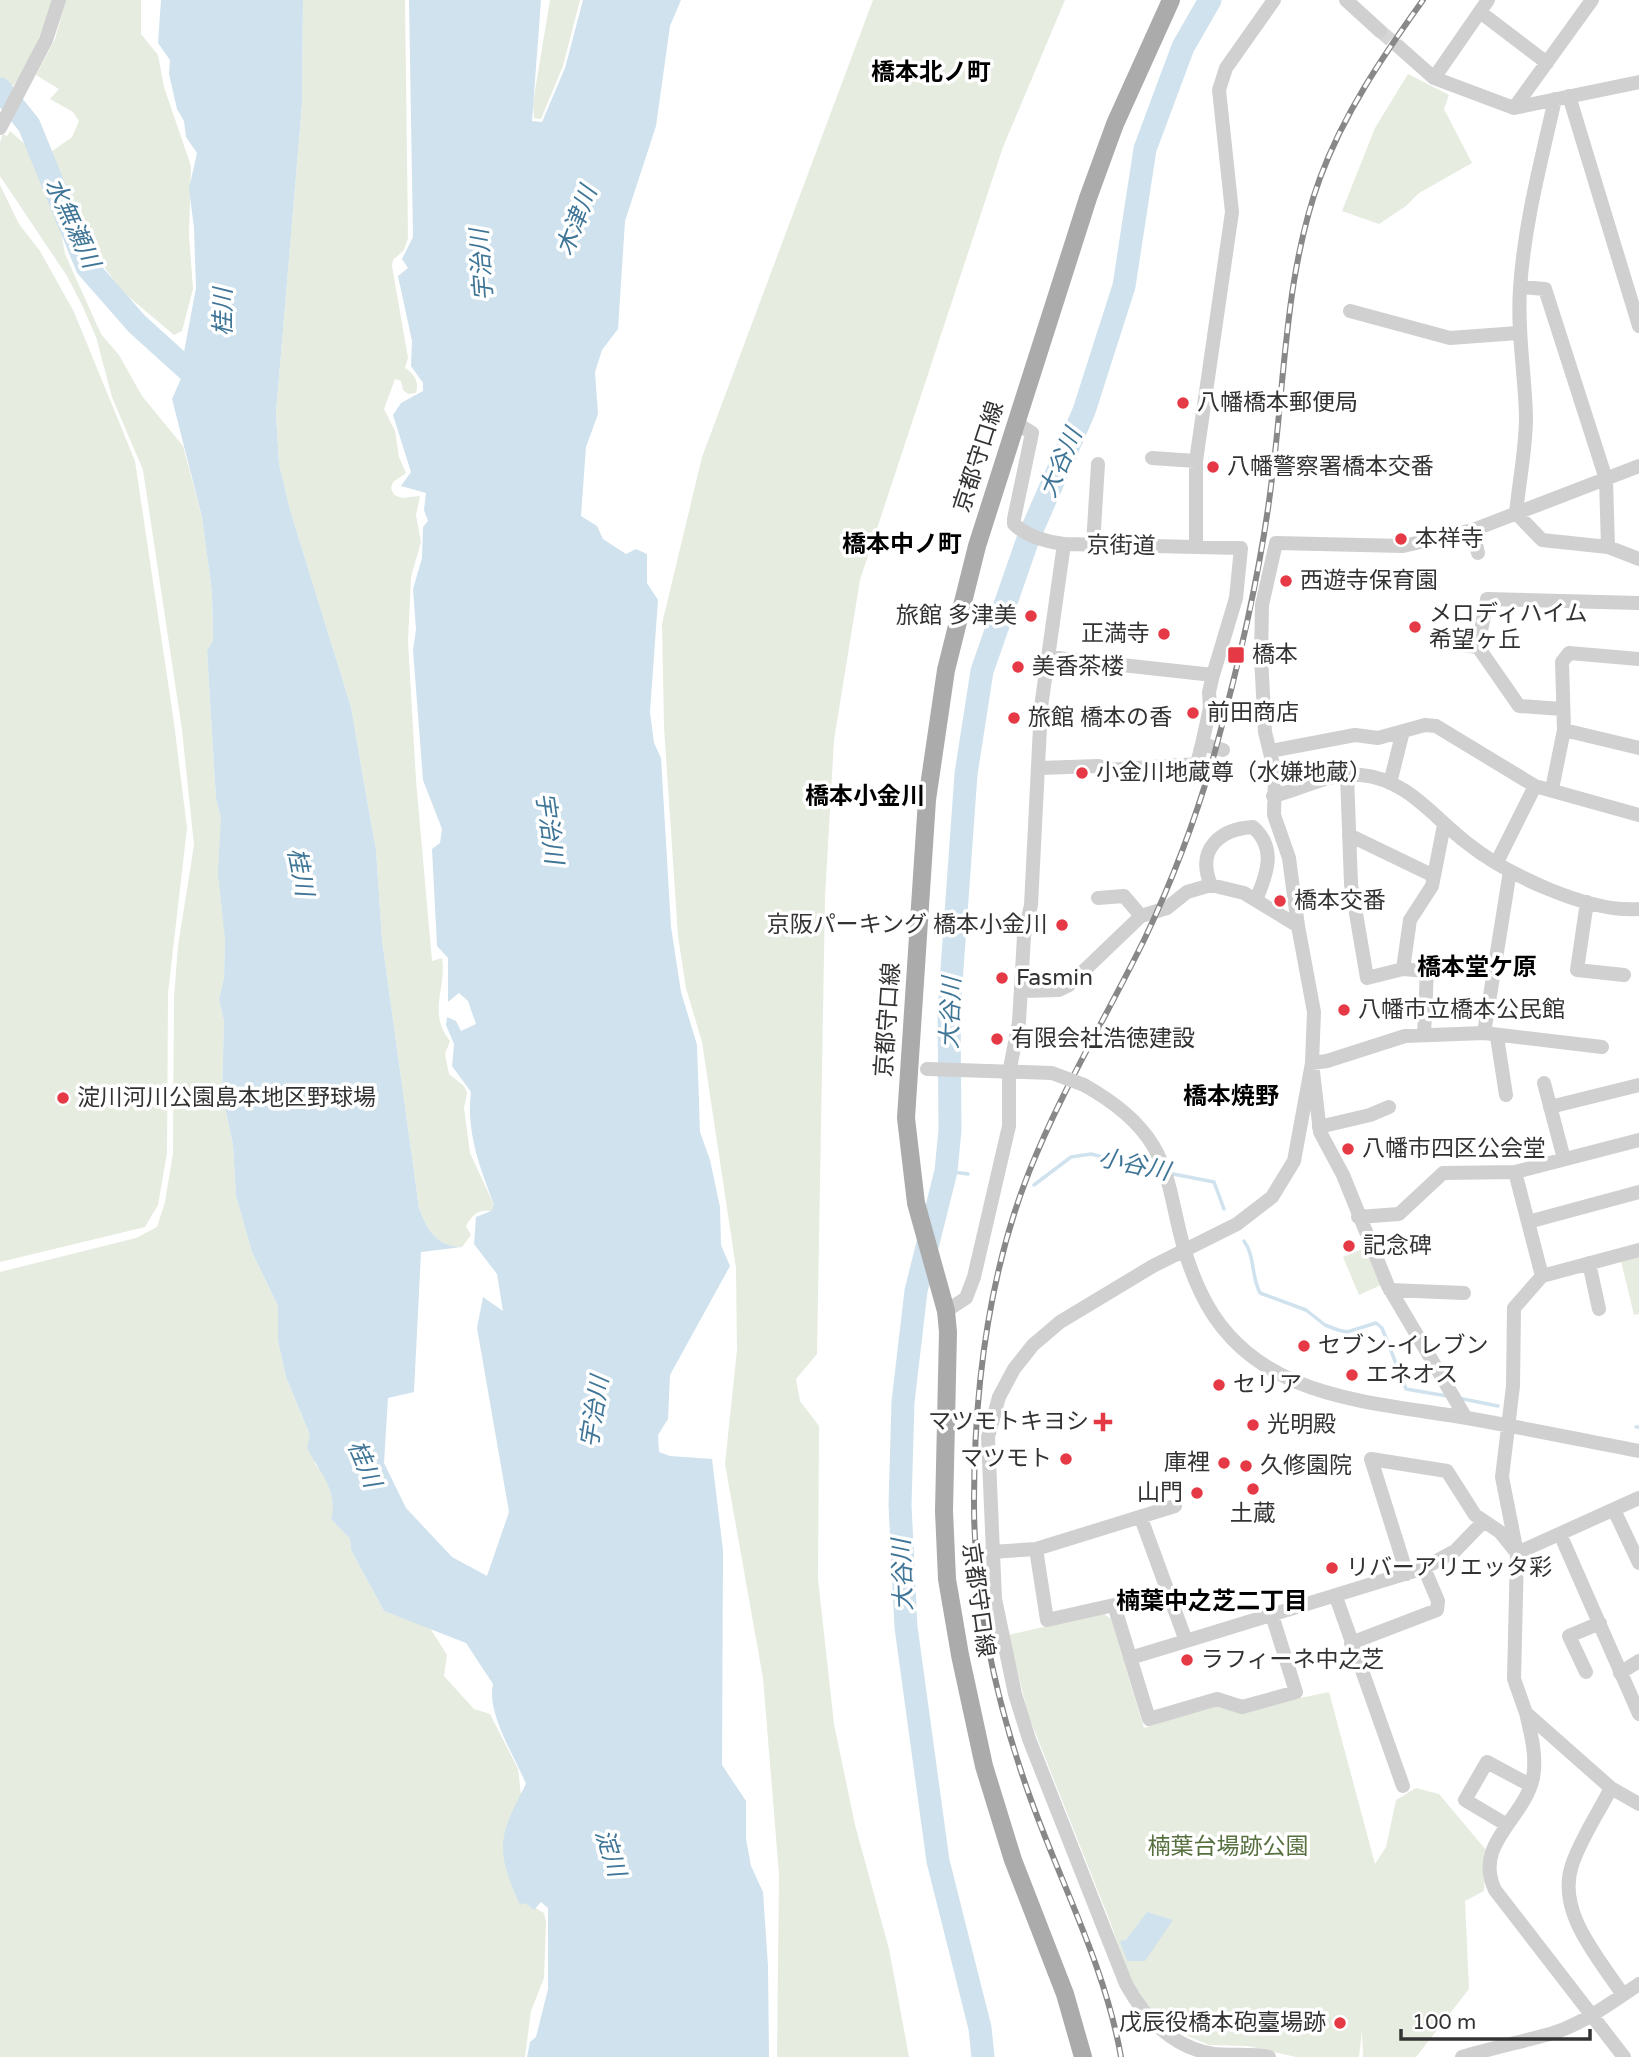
<svg xmlns="http://www.w3.org/2000/svg" width="1639" height="2057" viewBox="0 0 1639 2057" font-family="'Varela Round','Noto Sans JP',sans-serif">
<style>
.green{fill:#e6ecdf}
.water{fill:#cfe2ee}
.lines{fill:none;stroke-linecap:round;stroke-linejoin:round}
.stream{stroke:#cfe2ee;stroke-width:3.5}
.river{stroke:#cfe2ee;stroke-width:23}
.minor-tunnel{stroke:#d6d6d6;stroke-width:14;stroke-dasharray:14 7;stroke-linecap:butt}
.minor{stroke:#d0d0d0;stroke-width:14}
.major{stroke:#ababab;stroke-width:18}
.rail-casing{stroke:#888;stroke-width:6}
.rail{stroke:#fff;stroke-width:3.5;stroke-dasharray:10;stroke-linecap:butt}
.minor-bridge{stroke:#d0d0d0;stroke-width:14}
.poi-dot{fill:#e63946;stroke:#fff;stroke-width:2.5}
.labels{text-anchor:middle;dominant-baseline:central;stroke-width:7;stroke-linejoin:round;paint-order:stroke}
.poi-label{font-size:23px;fill:#333;stroke:#fff;text-anchor:start}
.street-label{font-size:23px;fill:#333;stroke:#fff}
.park-label{font-size:23px;fill:#56703f;stroke:#fff}
.neighbourhood-label{font-size:24px;font-weight:bold;fill:#000;stroke:#fff}
.water-label{font-size:24px;font-style:italic;fill:#3f7597;stroke:#fff}
</style>
<rect width="100%" height="100%" fill="#fff"/>
<path class="green" d="M 0,0 L 54,0 L 27,68 L 13,86 L 0,77 Z
M 66,0 L 141,0 L 141,34 L 158,55 L 164,87 L 191,166 L 189,235 L 193,289 L 182,331 L 174,335 L 123,292 L 92,251 L 51,152 L 72,137 L 79,121 L 73,112 L 50,99 L 59,89 L 36,75 L 55,39 Z
M 303,0 L 405,0 L 408,238 L 404,250 L 393,260 L 392,266 L 408,358 L 405,368 C 415,375 419,381 416,393 L 408,394 L 403,390 L 401,381 L 395,379 L 384,409 L 395,431 L 399,457 L 406,473 L 393,482 L 391,488 L 394,495 L 402,498 L 420,496 L 416,515 L 421,542 L 411,577 L 408,641 L 416,780 L 432,961 L 442,958 C 447,988 427,1012 450,1041 L 445,1054 L 449,1074 L 464,1086 L 467,1093 L 464,1108 L 470,1153 L 494,1205 L 491,1211 C 477,1210 473,1214 466,1226 L 471,1235 L 462,1247 C 436,1246 428,1231 419,1208 L 382,940 L 376,850 L 364,783 L 351,707 L 290,510 L 279,464 L 276,413 L 302,104 Z
M 550,0 L 580,0 L 563,66 L 541,119 L 534,118 L 533,103 Z
M 873,0 L 1065,0 L 1003,147 L 860,580 L 834,740 L 825,897 L 817,1354 L 796,1379 L 800,1401 L 819,1426 L 818,1579 L 834,1724 L 855,1825 L 889,1949 L 909,2057 L 777,2057 L 779,1874 L 763,1678 L 725,1464 L 737,1350 L 736,1268 L 702,1042 L 686,988 L 678,936 L 664,727 L 662,624 L 702,457 Z
M 1408,74 L 1449,95 L 1444,109 L 1472,163 L 1419,193 L 1406,206 L 1379,224 L 1342,211 L 1375,128 Z
M 10,131 L 26,145 L 41,176 L 59,222 L 65,254 L 101,334 L 119,355 L 142,396 L 183,446 L 202,517 L 212,592 L 213,640 L 207,651 L 216,799 L 221,818 L 225,939 L 224,978 L 219,999 L 224,1021 L 222,1093 L 233,1145 L 236,1196 L 252,1252 L 278,1306 L 278,1341 L 286,1377 L 310,1435 L 315,1464 L 326,1476 L 335,1506 L 331,1519 L 350,1539 L 351,1550 L 384,1611 L 430,1628 L 447,1655 L 444,1676 L 474,1709 L 490,1714 L 518,1769 L 534,1907 L 544,1913 L 546,1922 L 544,1978 L 531,2011 L 525,2057 L 0,2057 L 0,1272 L 136,1238 L 157,1227 L 165,1202 L 173,1153 L 174,997 L 178,946 L 194,845 L 182,730 L 143,470 L 112,397 L 96,337 L 82,305 L 67,276 L 0,176 L 0,142 L 3,134 L 7,136 Z
M 0,185 L 19,224 L 40,251 L 74,312 L 135,461 L 174,723 L 187,828 L 168,993 L 167,1153 L 158,1205 L 145,1227 L 0,1262 Z
M 1365,1248 L 1381,1285 L 1359,1295 L 1343,1257 Z
M 1639,1256 L 1639,1314 L 1634,1315 L 1621,1261 Z
M 1103,1613 L 1111,1619 L 1144,1728 L 1219,1704 L 1243,1710 L 1329,1692 L 1375,1864 L 1386,1847 L 1396,1800 L 1416,1788 L 1439,1794 L 1486,1850 L 1484,1891 L 1465,1901 L 1469,1989 L 1416,2057 L 1363,2057 L 1362,2030 L 1359,2057 L 1296,2057 L 1248,2046 L 1209,2045 L 1176,2031 L 1145,2007 L 1130,1980 L 1111,1924 L 1029,1717 L 1008,1635 Z"/>
<path class="water" d="M 161,0 L 303,0 L 302,104 L 276,413 L 279,464 L 290,510 L 351,707 L 364,783 L 376,850 L 382,940 L 419,1208 C 428,1231 436,1246 462,1247 L 421,1252 L 414,1392 L 388,1398 L 384,1463 L 406,1508 L 452,1557 L 487,1576 L 509,1512 L 477,1328 L 483,1297 L 503,1311 L 497,1274 L 474,1244 L 476,1217 L 491,1211 L 494,1205 C 480,1167 466,1133 471,1092 L 452,1066 L 454,1044 L 446,1025 L 447,1017 L 456,1021 L 461,1031 L 476,1024 L 468,1001 L 459,993 L 448,1002 L 448,958 L 437,946 L 432,849 L 440,843 L 442,829 L 423,780 L 413,650 L 416,629 L 413,589 L 422,558 L 423,527 L 428,521 L 424,510 L 426,493 L 401,486 L 411,472 L 393,415 L 401,403 L 423,391 L 423,383 L 411,366 L 412,341 L 398,276 L 408,268 L 402,259 L 413,237 L 409,0 L 541,0 L 532,121 L 542,122 L 565,68 L 583,0 L 681,0 L 670,26 L 656,126 L 625,221 L 618,329 L 602,350 L 595,372 L 598,414 L 586,447 L 581,516 L 597,526 L 603,539 L 626,554 L 636,549 L 647,554 L 647,583 L 658,600 L 650,712 L 654,743 L 661,758 L 671,927 L 681,992 L 697,1045 L 700,1132 L 710,1160 L 720,1207 L 721,1245 L 730,1266 L 670,1375 L 668,1419 L 658,1435 L 659,1452 L 670,1456 L 712,1459 L 723,1550 L 722,1765 L 746,1801 L 746,1839 L 751,1866 L 763,1892 L 768,1966 L 769,2057 L 527,2057 L 530,2042 L 536,2037 L 548,1989 L 548,1908 L 541,1902 L 534,1910 L 526,1903 L 520,1905 C 495,1849 498,1837 526,1784 C 515,1757 486,1712 493,1684 L 466,1643 L 384,1611 L 351,1550 L 350,1539 L 331,1519 C 339,1490 319,1472 307,1448 L 310,1435 L 286,1377 L 278,1341 L 278,1306 L 252,1252 L 236,1196 L 233,1145 L 222,1093 L 224,1021 L 219,999 L 224,978 L 225,939 L 218,873 L 221,818 L 216,799 L 207,651 L 213,640 L 212,592 L 202,517 L 172,399 L 183,374 L 189,371 L 184,352 L 196,288 L 194,228 L 189,189 L 197,153 L 186,137 L 184,121 L 177,109 L 169,74 L 170,60 L 158,43 Z
M 1147,1912 L 1173,1920 L 1145,1961 L 1127,1961 L 1120,1941 L 1126,1940 Z"/>
<g class="lines">
<path class="stream" d="M 946,1171 L 968,1174
M 1168,1173 L 1214,1182 L 1224,1209
M 1034,1185 L 1071,1157 L 1091,1154 L 1161,1172
M 1244,1241 C 1255,1256 1251,1276 1260,1293 L 1306,1310 L 1325,1325 L 1338,1330 L 1347,1332 L 1376,1323 L 1382,1328 L 1406,1389 L 1447,1396
M 1458,1398 L 1498,1406
M 1636,1427 L 1639,1427"/>
<path class="river" d="M 0,89 L 29,125 L 87,267 L 137,324 L 211,391
M 983,2057 L 980,2028 L 938,1861 L 906,1627 L 900,1505 L 903,1402 L 916,1291 L 946,1171 L 950,1130 L 949,1011 L 966,774 L 982,671 L 1028,539 L 1084,411 L 1124,286 L 1145,149 L 1183,47 L 1210,0"/>
<path class="minor-tunnel" d="M 1380,31 L 1399,47"/>
<path class="minor" d="M 1346,0 L 1380,31
M 1480,12 L 1547,63
M 1399,47 L 1434,78 L 1514,108 L 1639,82
M 1434,78 L 1488,0
M 1569,96 L 1639,326
M 1555,99 C 1541,162 1524,225 1520,289 C 1517,332 1525,374 1526,417 C 1526,449 1519,482 1516,513 L 1542,540 L 1608,547 L 1639,559
M 1514,108 L 1592,0
M 0,128 L 46,40 L 59,0
M 1520,287 L 1545,289 L 1606,479 L 1608,547
M 1350,311 L 1450,338 L 1518,333
M 1016,423 L 1032,433 L 1014,519 L 1014,524 C 1026,536 1047,542 1064,544 L 1241,548 L 1236,598 L 1213,675
M 1152,458 L 1196,461
M 1473,530 L 1478,553
M 1093,545 L 1098,464
M 1196,547 L 1196,461 L 1232,212 L 1219,90 L 1226,68 L 1274,0
M 1453,644 L 1478,647
M 1049,657 L 1213,675 L 1209,692 L 1210,708 L 1202,744 L 1223,750
M 1562,709 L 1519,706 L 1478,647 L 1487,599 L 1639,603
M 1564,730 L 1639,748
M 1270,751 L 1355,735 L 1378,738 L 1425,725 L 1436,726 L 1535,786
M 1039,768 L 1099,766 L 1107,770 L 1197,764 L 1202,744
M 1347,775 L 1351,884 L 1367,978 L 1403,969 L 1410,920 L 1432,886 L 1444,825
M 1390,783 L 1403,731
M 1552,789 L 1564,730 L 1562,662 L 1569,653 L 1639,659
M 1273,796 C 1304,789 1328,772 1361,775 C 1407,779 1433,817 1467,843 C 1506,874 1588,913 1639,909
M 1349,835 L 1434,876
M 1497,862 L 1535,786 L 1639,815
M 1098,898 L 1124,896 L 1141,916
M 1256,900 C 1267,874 1277,848 1253,827 C 1219,829 1196,850 1211,885 L 1244,893 L 1298,926 L 1314,1012 L 1312,1063 L 1294,1161 L 1272,1197 L 1237,1224 L 1153,1266 L 1060,1322 L 1033,1345 L 1014,1369 L 999,1397 L 988,1437 L 995,1599 L 1015,1694 L 1029,1739 L 1126,1984 C 1144,2017 1173,2048 1214,2054 C 1232,2056 1251,2053 1269,2057
M 1587,902 L 1577,970 L 1624,975
M 1298,926 L 1289,858 L 1274,815 L 1275,773 L 1265,732 L 1261,657 L 1262,605 L 1276,543 L 1403,546 L 1473,530 L 1639,466
M 1403,969 L 1427,971 L 1424,1035
M 1022,991 L 1059,990 L 1069,985 L 1141,916 L 1167,908 L 1187,892 L 1211,885
M 1484,1033 L 1602,1047
M 1497,1037 L 1506,1095
M 1544,1083 L 1564,1159
M 1084,1085 C 1193,1146 1156,1199 1201,1293 C 1251,1399 1367,1401 1467,1418 C 1524,1428 1582,1440 1639,1451
M 1550,1107 L 1639,1085
M 1319,1127 L 1370,1115 L 1389,1107
M 1515,1172 L 1542,1276
M 1358,1217 L 1399,1214 L 1443,1173 L 1515,1172 L 1639,1140
M 1528,1222 L 1639,1192
M 1639,1250 L 1542,1276 L 1514,1308 L 1513,1386 L 1502,1477 L 1517,1553 L 1514,1679 L 1526,1713 L 1611,1788 L 1639,1804
M 1589,1263 L 1599,1309
M 1390,1290 L 1464,1293
M 946,1311 L 966,1298 L 974,1277 L 1009,1126 L 1009,1073 L 1019,1022 L 1024,936 L 1031,905 L 1041,707 L 1064,544
M 1466,1418 L 1388,1286 L 1343,1175 L 1320,1132 L 1312,1063 L 1327,1061 L 1405,1036 L 1484,1033 L 1510,871
M 1614,1510 L 1639,1563
M 1141,1518 L 1186,1641 L 1424,1568 L 1455,1551 L 1484,1521
M 1560,1534 L 1639,1714
M 1036,1549 L 1047,1620 L 1114,1605 L 1149,1719 L 1217,1699 L 1242,1707 L 1296,1692 L 1272,1615
M 991,1552 L 1036,1549 L 1175,1506
M 1407,1574 L 1371,1459 L 1447,1471 L 1475,1515 L 1500,1532 L 1517,1553 L 1639,1498
M 1336,1597 L 1403,1786
M 1351,1643 L 1437,1610 L 1438,1601 L 1424,1568
M 1130,1658 L 1186,1641
M 1586,1672 L 1569,1636 L 1600,1623
M 1620,1673 L 1639,1661
M 1526,1713 C 1531,1734 1537,1756 1533,1778 C 1524,1819 1473,1844 1495,1890 L 1624,2057
M 1611,1788 C 1599,1812 1581,1838 1572,1865 C 1556,1912 1599,1958 1623,1995
M 1507,1825 L 1465,1800 L 1487,1762 L 1530,1785
M 1462,2057 C 1489,2049 1516,2043 1542,2036 C 1578,2028 1609,2004 1639,1984"/>
<path class="major" d="M 1083,2057 L 1065,1994 L 1013,1860 L 984,1766 L 960,1655 L 947,1579 L 944,1511 L 948,1332 L 946,1311 L 916,1203 L 906,1118 L 927,800 L 946,670 L 977,546 L 1088,198 L 1115,124 L 1171,0"/>
<defs>
<path id="rail" d="M 1121,2057 C 1104,1960 1055,1873 1024,1780 C 994,1692 974,1596 974,1503 C 974,1391 988,1276 1029,1172 C 1061,1091 1107,1016 1145,938 C 1173,879 1196,818 1214,755 C 1239,664 1261,572 1272,478 C 1285,379 1285,273 1320,178 C 1344,113 1383,56 1423,0"/>
</defs>
<use href="#rail" class="rail-casing"/>
<use href="#rail" class="rail"/>
<path class="minor-bridge" d="M 927,1069 L 1052,1073 L 1084,1085"/>
</g>
<g class="poi-dot">
<circle cx="1183" cy="403" r="7"/>
<circle cx="1213" cy="467" r="7"/>
<circle cx="1401" cy="539" r="7"/>
<circle cx="1286" cy="581" r="7"/>
<circle cx="1031" cy="616" r="7"/>
<circle cx="1415" cy="627" r="7"/>
<circle cx="1164" cy="634" r="7"/>
<rect x="1227" y="646" width="18" height="18" rx="3.5"/>
<circle cx="1018" cy="667" r="7"/>
<circle cx="1193" cy="713" r="7"/>
<circle cx="1014" cy="718" r="7"/>
<circle cx="1082" cy="773" r="7"/>
<circle cx="1280" cy="901" r="7"/>
<circle cx="1062" cy="925" r="7"/>
<circle cx="1002" cy="978" r="7"/>
<circle cx="1344" cy="1010" r="7"/>
<circle cx="997" cy="1039" r="7"/>
<circle cx="63" cy="1098" r="7"/>
<circle cx="1348" cy="1149" r="7"/>
<circle cx="1349" cy="1246" r="7"/>
<circle cx="1304" cy="1346" r="7"/>
<circle cx="1352" cy="1375" r="7"/>
<circle cx="1219" cy="1385" r="7"/>
<path d="M1099.5 1411.5h7v7h7v7h-7v7h-7v-7h-7v-7h7z"/>
<circle cx="1253" cy="1425" r="7"/>
<circle cx="1066" cy="1459" r="7"/>
<circle cx="1224" cy="1463" r="7"/>
<circle cx="1246" cy="1466" r="7"/>
<circle cx="1253" cy="1489" r="7"/>
<circle cx="1197" cy="1493" r="7"/>
<circle cx="1332" cy="1568" r="7"/>
<circle cx="1187" cy="1660" r="7"/>
<circle cx="1340" cy="2023" r="7"/>
</g>
<g class="labels">
<g class="poi-label">
<text x="1197" y="403">八幡橋本郵便局</text>
<text x="1227" y="467">八幡警察署橋本交番</text>
<text x="1415" y="539">本祥寺</text>
<text x="1300" y="581">西遊寺保育園</text>
<text x="1429" y="614">メロディハイム<tspan x="1429" dy="26">希望ヶ丘</tspan></text>
<text x="1017" y="616" text-anchor="end">旅館 多津美</text>
<text x="1150" y="634" text-anchor="end">正満寺</text>
<text x="1252" y="655">橋本</text>
<text x="1032" y="667">美香茶楼</text>
<text x="1207" y="713">前田商店</text>
<text x="1028" y="718">旅館 橋本の香</text>
<text x="1096" y="773">小金川地蔵尊（水嫌地蔵）</text>
<text x="1294" y="901">橋本交番</text>
<text x="1048" y="925" text-anchor="end">京阪パーキング 橋本小金川</text>
<text x="1016" y="978">Fasmin</text>
<text x="1358" y="1010">八幡市立橋本公民館</text>
<text x="1011" y="1039">有限会社浩徳建設</text>
<text x="77" y="1098">淀川河川公園島本地区野球場</text>
<text x="1362" y="1149">八幡市四区公会堂</text>
<text x="1363" y="1246">記念碑</text>
<text x="1318" y="1346">セブン-イレブン</text>
<text x="1366" y="1375">エネオス</text>
<text x="1233" y="1385">セリア</text>
<text x="1089" y="1422" text-anchor="end">マツモトキヨシ</text>
<text x="1267" y="1425">光明殿</text>
<text x="1052" y="1459" text-anchor="end">マツモト</text>
<text x="1210" y="1463" text-anchor="end">庫裡</text>
<text x="1260" y="1466">久修園院</text>
<text x="1183" y="1493" text-anchor="end">山門</text>
<text x="1253" y="1514" text-anchor="middle">土蔵</text>
<text x="1346" y="1568">リバーアリエッタ彩</text>
<text x="1201" y="1660">ラフィーネ中之芝</text>
<text x="1326" y="2023" text-anchor="end">戊辰役橋本砲臺場跡</text>
</g>
<g class="street-label">
<text transform="translate(979 457) rotate(-72)">京都守口線</text>
<text transform="translate(1121 546) rotate(1)">京街道</text>
<text transform="translate(888 1020) rotate(-86)">京都守口線</text>
<text transform="translate(978 1600) rotate(82)">京都守口線</text>
</g>
<g class="park-label">
<text x="1228" y="1847">楠葉台場跡公園</text>
</g>
<g class="neighbourhood-label">
<text x="931" y="72">橋本北ノ町</text>
<text x="902" y="544">橋本中ノ町</text>
<text x="865" y="796">橋本小金川</text>
<text x="1477" y="967">橋本堂ケ原</text>
<text x="1231" y="1096">橋本焼野</text>
<text x="1212" y="1601">楠葉中之芝二丁目</text>
</g>
<g class="water-label">
<text transform="translate(577 221) rotate(-69)">木津川</text>
<text transform="translate(72 223) rotate(65)">水無瀬川</text>
<text transform="translate(482 265) rotate(-94)">宇治川</text>
<text transform="translate(223 312) rotate(-90)">桂川</text>
<text transform="translate(1061 463) rotate(-67)">大谷川</text>
<text transform="translate(549 828) rotate(82)">宇治川</text>
<text transform="translate(300 872) rotate(79)">桂川</text>
<text transform="translate(951 1013) rotate(-88)">大谷川</text>
<text transform="translate(1134 1165) rotate(12)">小谷川</text>
<text transform="translate(595 1412) rotate(-81)">宇治川</text>
<text transform="translate(364 1464) rotate(67)">桂川</text>
<text transform="translate(903 1575) rotate(-92)">大谷川</text>
<text transform="translate(610 1853) rotate(72)">淀川</text>
</g>
</g>
<path d="M1401 2029v10h189v-10" fill="none" stroke="#333333" stroke-width="3.5"/>
<text x="1412" y="2029" font-size="21" fill="#333333" stroke="#ffffff" stroke-width="5" paint-order="stroke">100 m</text>
</svg>
